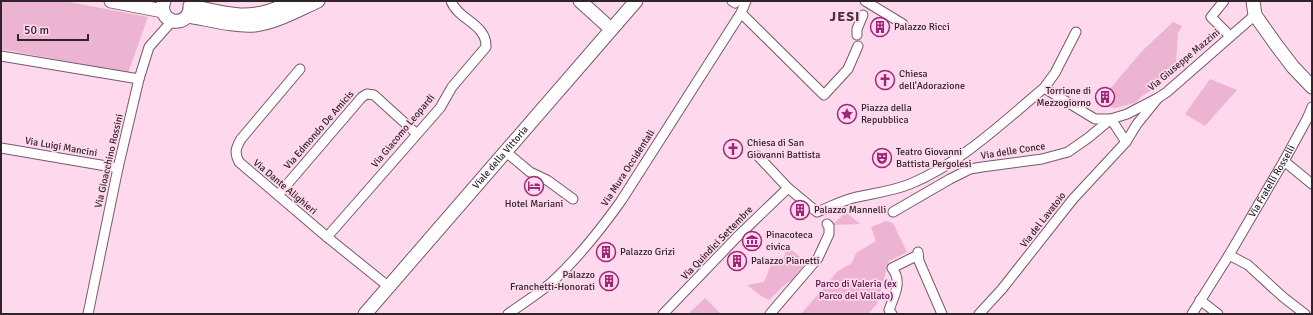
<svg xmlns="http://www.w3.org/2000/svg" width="1313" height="315" viewBox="0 0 1313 315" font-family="Signika,sans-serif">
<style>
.green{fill:#edb3d3}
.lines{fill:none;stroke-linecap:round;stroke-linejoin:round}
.street-casing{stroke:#775869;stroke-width:11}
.secondary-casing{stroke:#775869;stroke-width:15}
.street{stroke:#fff;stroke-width:9}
.secondary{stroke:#fff;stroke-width:13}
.labels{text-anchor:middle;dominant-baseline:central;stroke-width:3.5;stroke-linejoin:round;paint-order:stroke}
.poi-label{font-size:10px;fill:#31232a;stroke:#fed9ed;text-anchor:start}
.street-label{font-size:10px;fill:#31232a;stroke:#fed9ed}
.park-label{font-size:10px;fill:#5b0c42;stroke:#fed9ed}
.district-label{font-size:14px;font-weight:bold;letter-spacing:1px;fill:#4b2e3f;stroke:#fed9ed}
</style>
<rect width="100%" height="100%" fill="#fed9ed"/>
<path class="green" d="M 1,1 L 64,1 L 148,17 L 128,73 L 1,49 Z
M 1173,22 L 1182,26 L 1178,33 L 1176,63 L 1173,70 L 1158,83 L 1150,91 L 1142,96 L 1135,103 L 1115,108 L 1108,107 L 1112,104 L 1113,99 L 1112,95 L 1109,90 L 1142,51 Z
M 1210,79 L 1237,90 L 1205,126 L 1185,114 Z
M 846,212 L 860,224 L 832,225 Z
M 886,221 L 893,223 L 907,252 L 889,261 L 877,304 L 868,314 L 801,314 L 838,271 L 852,263 L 856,253 L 876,241 L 871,227 Z
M 787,246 L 799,256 L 803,266 L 792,281 C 786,281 775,295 769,300 L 761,296 L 747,285 L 764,282 C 771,269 766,265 782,260 L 785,255 Z
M 705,298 L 721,314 L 688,314 Z"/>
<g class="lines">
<defs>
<g id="street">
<path d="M 732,1 L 735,3 L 737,1"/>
<path d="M 865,1 L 903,24"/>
<path d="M 1224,1 L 1211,17 L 1230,36"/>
<path d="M 741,13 L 824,95 L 848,69 L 858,46"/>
<path d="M 857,35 L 857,29 L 863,15"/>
<path d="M 1,56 L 139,79"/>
<path d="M 300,69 L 241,139 C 236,148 234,152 239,162 L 327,237 L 389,287"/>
<path d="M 1044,88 L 1095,119 L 1111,119 L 1127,114 L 1158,98 L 1167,92 L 1255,15"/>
<path d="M 1,148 L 118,168"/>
<path d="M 506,152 L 530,172 L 547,180 L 573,199"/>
<path d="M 758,156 L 788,188 L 817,212 C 830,207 843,200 857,197 C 875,193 893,191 910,184 C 961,163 1002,123 1044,88 L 1055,73 L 1076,32"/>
<path d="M 1284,161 L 1312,184"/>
<path d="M 278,195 L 362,97 L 367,94 L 374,95 L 417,134"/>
<path d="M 893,212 L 950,179 L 970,169 L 982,167 L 1042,159 L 1068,152 L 1088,138 L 1111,119 L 1126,142"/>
<path d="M 327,237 L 440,108 L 452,87 L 486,47 C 487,24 458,20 451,1"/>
<path d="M 918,252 L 919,261 L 942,314"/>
<path d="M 1229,255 L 1248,265 L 1283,297 L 1305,314"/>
<path d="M 1200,300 L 1218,314"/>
<path d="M 88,314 L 118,168 L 139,79 L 149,47 L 172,21"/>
<path d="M 508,314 C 523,303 540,293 553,281 C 578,258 601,229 621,201 L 741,13 L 746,1"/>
<path d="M 663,314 L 737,237 L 788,188"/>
<path d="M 770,314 L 818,258 L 829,234 L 829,226 L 827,224"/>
<path d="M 892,314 L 889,310 C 894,296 903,282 892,268 L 918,255"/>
<path d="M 979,314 L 1002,289 L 1073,199 L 1126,142 L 1137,124 L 1158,98"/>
<path id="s1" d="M 1192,314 L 1229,255 L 1284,161 L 1307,119 L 1312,107"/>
</g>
<g id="secondary">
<path d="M 111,1 L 163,11"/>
<path d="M 164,1 C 156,22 186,30 190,9"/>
<path d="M 580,1 L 611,29"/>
<path d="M 1253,1 L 1255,15 L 1277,46 L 1293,67 L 1312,87"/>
<path d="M 190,6 C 206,9 223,14 240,15 C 259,16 277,9 295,1"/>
<path d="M 188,16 C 207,19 236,27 255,25 C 277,22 298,10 318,1"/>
<path id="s2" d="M 365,314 L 636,1"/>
</g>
</defs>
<use href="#street" class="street-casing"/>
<use href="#secondary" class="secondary-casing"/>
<use href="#street" class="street"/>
<use href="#secondary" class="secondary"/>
</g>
<defs>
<symbol id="building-ring" viewBox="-11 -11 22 22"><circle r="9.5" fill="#fed9ed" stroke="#a12478" stroke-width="1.5"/><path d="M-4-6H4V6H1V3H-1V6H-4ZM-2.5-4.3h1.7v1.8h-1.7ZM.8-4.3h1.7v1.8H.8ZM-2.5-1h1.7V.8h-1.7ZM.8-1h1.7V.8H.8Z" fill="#a12478"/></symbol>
<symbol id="church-ring" viewBox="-11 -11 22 22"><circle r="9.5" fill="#fed9ed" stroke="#a12478" stroke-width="1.5"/><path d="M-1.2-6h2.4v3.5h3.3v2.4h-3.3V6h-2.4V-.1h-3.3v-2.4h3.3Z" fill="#a12478"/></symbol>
<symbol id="sight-ring" viewBox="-11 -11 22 22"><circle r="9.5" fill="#fed9ed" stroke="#a12478" stroke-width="1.5"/><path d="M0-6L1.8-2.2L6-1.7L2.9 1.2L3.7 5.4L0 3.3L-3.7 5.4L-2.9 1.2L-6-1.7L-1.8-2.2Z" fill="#a12478"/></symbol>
<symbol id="theatre-ring" viewBox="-11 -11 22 22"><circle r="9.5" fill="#fed9ed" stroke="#a12478" stroke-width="1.5"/><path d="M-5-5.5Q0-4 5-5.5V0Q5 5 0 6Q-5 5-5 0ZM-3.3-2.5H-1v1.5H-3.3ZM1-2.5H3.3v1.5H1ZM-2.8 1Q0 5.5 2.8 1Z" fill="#a12478"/></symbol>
<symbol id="hotel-ring" viewBox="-11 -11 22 22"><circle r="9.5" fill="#fed9ed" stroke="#a12478" stroke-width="1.5"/><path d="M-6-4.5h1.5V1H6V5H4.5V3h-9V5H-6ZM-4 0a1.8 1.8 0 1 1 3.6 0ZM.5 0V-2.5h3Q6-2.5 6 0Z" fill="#a12478"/></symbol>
<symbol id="museum-ring" viewBox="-11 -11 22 22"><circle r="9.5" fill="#fed9ed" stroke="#a12478" stroke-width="1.5"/><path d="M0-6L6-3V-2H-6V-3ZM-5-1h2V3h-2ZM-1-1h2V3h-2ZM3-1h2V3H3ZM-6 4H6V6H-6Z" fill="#a12478"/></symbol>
</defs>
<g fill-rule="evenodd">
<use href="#building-ring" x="869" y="16" width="22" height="22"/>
<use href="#church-ring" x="874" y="69" width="22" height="22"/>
<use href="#building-ring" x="1094" y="86" width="22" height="22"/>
<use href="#sight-ring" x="836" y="103" width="22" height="22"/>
<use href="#church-ring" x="722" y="138" width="22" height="22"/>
<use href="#theatre-ring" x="871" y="147" width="22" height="22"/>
<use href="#hotel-ring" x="523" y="175" width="22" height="22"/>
<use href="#building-ring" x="789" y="199" width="22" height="22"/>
<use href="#museum-ring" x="741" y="230" width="22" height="22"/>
<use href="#building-ring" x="595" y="241" width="22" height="22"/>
<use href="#building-ring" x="726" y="250" width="22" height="22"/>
<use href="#building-ring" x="598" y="270" width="22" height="22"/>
</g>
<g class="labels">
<g class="poi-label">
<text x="894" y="27">Palazzo Ricci</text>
<text x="899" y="74">Chiesa<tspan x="899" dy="12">dell'Adorazione</tspan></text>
<text x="1091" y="91" text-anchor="end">Torrione di<tspan x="1091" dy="12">Mezzogiorno</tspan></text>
<text x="861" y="108">Piazza della<tspan x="861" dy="12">Repubblica</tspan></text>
<text x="747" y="143">Chiesa di San<tspan x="747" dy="12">Giovanni Battista</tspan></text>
<text x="896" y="152">Teatro Giovanni<tspan x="896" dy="12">Battista Pergolesi</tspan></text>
<text x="534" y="204" text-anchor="middle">Hotel Mariani</text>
<text x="814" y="210">Palazzo Mannelli</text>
<text x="766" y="235">Pinacoteca<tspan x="766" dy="12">civica</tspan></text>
<text x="620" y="252">Palazzo Grizi</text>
<text x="751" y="261">Palazzo Pianetti</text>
<text x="595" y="275" text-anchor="end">Palazzo<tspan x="595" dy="12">Franchetti-Honorati</tspan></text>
</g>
<g class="street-label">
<text transform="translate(1184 60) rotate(-40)">Via Giuseppe Mazzini</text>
<text transform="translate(319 130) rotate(-49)">Via Edmondo De Amicis</text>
<text transform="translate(403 131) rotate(-50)">Via Giacomo Leopardi</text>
<text transform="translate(61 147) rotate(10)">Via Luigi Mancini</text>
<text transform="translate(1013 151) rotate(-9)">Via delle Conce</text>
<text stroke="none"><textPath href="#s2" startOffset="207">Viale della Vittoria</textPath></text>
<text transform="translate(109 161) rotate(-77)">Via Gioacchino Rossini</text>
<text transform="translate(628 168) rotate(-57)">Via Mura Occidentali</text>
<text stroke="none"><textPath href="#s1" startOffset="155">Via Fratelli Rosselli</textPath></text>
<text transform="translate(285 187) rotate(40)">Via Dante Alighieri</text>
<text transform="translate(1043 220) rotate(-52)">Via del Lavatoio</text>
<text transform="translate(717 243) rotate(-46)">Via Quindici Settembre</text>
</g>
<g class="park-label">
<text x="856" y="284">Parco di Valeria (ex<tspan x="856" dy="12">Parco del Vallato)</tspan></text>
</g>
<g class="district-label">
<text x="845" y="16">JESI</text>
</g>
</g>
<rect width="1313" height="315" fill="none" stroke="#31232a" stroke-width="4"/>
<path d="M18 34v6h70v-6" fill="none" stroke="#31232a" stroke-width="2"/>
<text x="24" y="34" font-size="12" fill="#31232a" stroke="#fed9ed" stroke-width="3" paint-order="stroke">50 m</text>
</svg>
